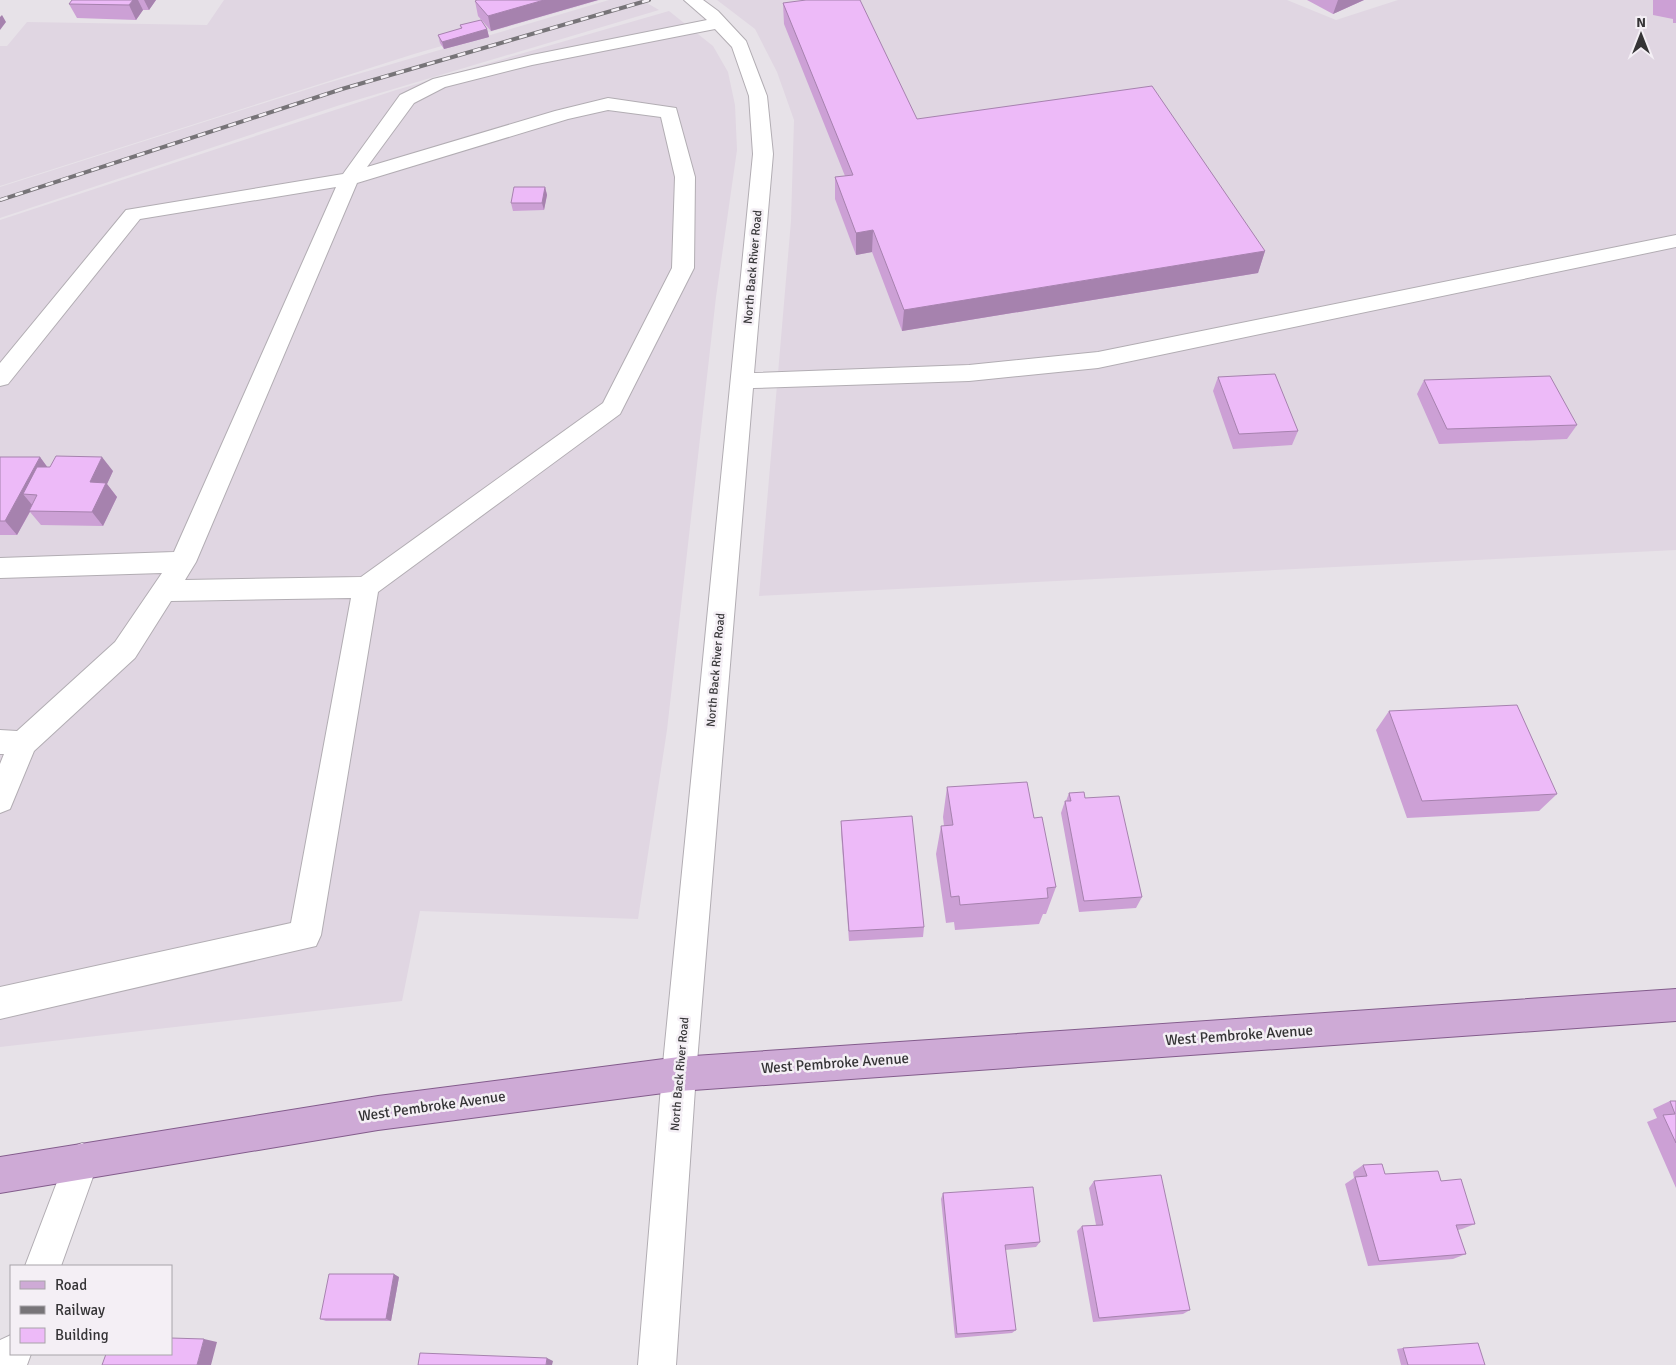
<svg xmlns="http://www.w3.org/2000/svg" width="1676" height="1365" viewBox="0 0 1676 1365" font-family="Signika,sans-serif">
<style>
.built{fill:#e0d6e2}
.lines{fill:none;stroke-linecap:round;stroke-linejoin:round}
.minor-casing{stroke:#b2adb3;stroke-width:2}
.major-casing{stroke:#835c8c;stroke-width:2}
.minor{fill:#fff;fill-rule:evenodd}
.major{fill:#ceaad6;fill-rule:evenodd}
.rail-casing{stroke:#777478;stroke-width:4}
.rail{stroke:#f4eff5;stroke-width:2.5;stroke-dasharray:8;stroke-linecap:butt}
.wall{fill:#cca0d5}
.shaded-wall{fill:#a682ae}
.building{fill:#edbaf8;stroke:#a682ae}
.labels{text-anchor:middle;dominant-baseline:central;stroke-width:5;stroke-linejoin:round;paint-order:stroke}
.street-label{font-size:12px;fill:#353436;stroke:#f4eff5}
.near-street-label{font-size:15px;fill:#353436;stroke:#f4eff5}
</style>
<rect width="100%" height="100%" fill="#e7e2e8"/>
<path class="built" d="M 224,0 L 601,0 L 414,54 L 0,186 L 0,46 L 7,46 L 27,22 L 207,25 Z
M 609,0 L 642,0 L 659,10 L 340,105 L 0,218 L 0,187 L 324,84 Z
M 717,0 L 1287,0 L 1336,20 L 1398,0 L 1676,0 L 1676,550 L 759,596 L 791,221 L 794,120 L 777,72 L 755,29 Z
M 669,11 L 713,46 L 728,72 L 735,105 L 737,150 L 716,297 L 667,730 L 638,919 L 420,911 L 402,1001 L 0,1047 L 0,220 L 396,90 Z"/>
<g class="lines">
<defs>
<path id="minor" d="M 684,0 L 703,0 L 718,11 L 746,41 L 767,96 L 773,154 L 754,373 L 969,365 L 1098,352 L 1676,235 L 1676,247 L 1098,368 L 969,381 L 753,388 L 696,1074 L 676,1365 L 638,1365 L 662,1074 L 753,154 L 749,96 L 732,47 L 715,29 L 532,65 L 445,87 L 414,103 L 367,167 L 555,111 L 608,98 L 676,108 L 695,177 L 694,268 L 620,414 L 378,592 L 321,935 L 316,946 L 0,1019 L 0,987 L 291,923 L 351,598 L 171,601 L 135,658 L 34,751 L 10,809 L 0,813 L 0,764 L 4,754 L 0,754 L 0,730 L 17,731 L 115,642 L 162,573 L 0,578 L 0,558 L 174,552 L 336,187 L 140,219 L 8,384 L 0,386 L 0,363 L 126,210 L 343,174 L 400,95 L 433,79 L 532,55 L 707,20 ZM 608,110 L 661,117 L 675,177 L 672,268 L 603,403 L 361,577 L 185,580 L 196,562 L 357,183 L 568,119 Z
M 82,1143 L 94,1148 L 99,1160 L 61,1266 L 25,1266 L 70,1148 Z
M 11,1335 L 11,1354 L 31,1354 L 27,1365 L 0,1365 L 0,1340 Z"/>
<path id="major" d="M 1676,989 L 1676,1021 L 679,1091 L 378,1130 L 0,1193 L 0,1157 L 378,1096 L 679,1057 Z"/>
</defs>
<use href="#minor" class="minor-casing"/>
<use href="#major" class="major-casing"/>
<use href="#minor" class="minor"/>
<use href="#major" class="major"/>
<defs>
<path id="rail" d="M 0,200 L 342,89 L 649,0"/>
</defs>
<use href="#rail" class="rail-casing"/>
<use href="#rail" class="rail"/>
</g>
<path class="wall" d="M 72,0 L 156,0 L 149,10 L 143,10 L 136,20 L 77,18 L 69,4 Z
M 598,0 L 491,31 L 478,16 L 475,1 Z
M 1307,0 L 1364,0 L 1333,14 Z
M 1653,0 L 1676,0 L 1676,23 L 1673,23 L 1673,19 L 1653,15 Z
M 783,3 L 917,119 L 1265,251 L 1258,273 L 902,331 L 872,252 L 856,255 L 835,199 L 835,177 L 845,176 L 784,24 Z
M 460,25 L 487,29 L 489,37 L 444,49 L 440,43 L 438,35 L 461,29 Z
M 545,187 L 547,195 L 544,210 L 513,211 L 511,203 Z
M 1218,377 L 1298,431 L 1292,445 L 1233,449 L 1213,391 Z
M 1424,380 L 1577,425 L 1567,439 L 1439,444 L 1417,394 Z
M 0,457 L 40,457 L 47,467 L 113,471 L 107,484 L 117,497 L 103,526 L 41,525 L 30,512 L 17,535 L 0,535 Z
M 1389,711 L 1557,794 L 1539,811 L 1407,818 L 1376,730 Z
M 947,787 L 1034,818 L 1056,887 L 1046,914 L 1043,914 L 1039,924 L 955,930 L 954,922 L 946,923 L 936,854 L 941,826 L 944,826 L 943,817 Z
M 1069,793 L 1085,798 L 1142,897 L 1136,908 L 1079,912 L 1061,813 L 1065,801 L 1066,801 Z
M 841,821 L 924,927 L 923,937 L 849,941 L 841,832 Z
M 1670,1101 L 1676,1101 L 1676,1188 L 1647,1122 L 1657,1118 L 1653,1109 Z
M 1363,1165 L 1385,1174 L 1441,1181 L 1475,1224 L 1462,1229 L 1458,1230 L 1466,1254 L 1453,1259 L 1368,1266 L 1345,1184 L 1354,1178 L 1353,1172 Z
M 1094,1181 L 1190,1310 L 1183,1314 L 1093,1322 L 1077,1231 L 1082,1226 L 1096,1225 L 1089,1188 Z
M 943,1193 L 1040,1242 L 1036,1247 L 1005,1250 L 1016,1330 L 1012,1333 L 955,1338 L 941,1199 Z
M 399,1277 L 391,1321 L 326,1321 L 320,1319 Z
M 1403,1348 L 1485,1365 L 1401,1365 L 1397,1349 Z"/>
<path class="shaded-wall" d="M 133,0 L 138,0 L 143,10 L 136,20 L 129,5 Z
M 144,0 L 156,0 L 149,10 Z
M 544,0 L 598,0 L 491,31 L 488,16 Z
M 1338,0 L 1364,0 L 1333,14 Z
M 2,15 L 6,22 L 0,30 L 0,17 Z
M 487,29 L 489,37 L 444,49 L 442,42 Z
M 545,187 L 547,195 L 544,210 L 542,203 Z
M 873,230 L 872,252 L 856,255 L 856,233 Z
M 1265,251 L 1258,273 L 902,331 L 904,310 Z
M 40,457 L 51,472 L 37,495 L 23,494 L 33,506 L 17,535 L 5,521 Z
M 102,457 L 113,471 L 107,484 L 117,497 L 103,526 L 92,512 L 90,482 Z
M 394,1274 L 399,1277 L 391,1321 L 386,1319 Z
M 204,1339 L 217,1342 L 211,1365 L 197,1365 Z
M 547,1358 L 553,1361 L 552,1365 L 546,1365 Z"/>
<path class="building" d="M 72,0 L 133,0 L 129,5 L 69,4 Z
M 477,0 L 544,0 L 488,16 L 475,1 Z
M 806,0 L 860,0 L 917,119 L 1152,86 L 1265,251 L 904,310 L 873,230 L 856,233 L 835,177 L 853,175 L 783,3 Z
M 481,20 L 487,29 L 442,42 L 438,35 L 462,28 L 460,25 Z
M 514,187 L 545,187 L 542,203 L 511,203 Z
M 1275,374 L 1298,431 L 1239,434 L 1218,377 Z
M 1550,376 L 1577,425 L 1447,429 L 1424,380 Z
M 56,456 L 102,457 L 90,482 L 106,483 L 92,512 L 29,511 L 37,495 L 23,494 L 37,467 L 50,467 Z
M 0,457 L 40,457 L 5,521 L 0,521 Z
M 1517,705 L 1557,794 L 1422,801 L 1389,711 Z
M 1027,782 L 1034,818 L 1042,817 L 1056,887 L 1047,888 L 1048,898 L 960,905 L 959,896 L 951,897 L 941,826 L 953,825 L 947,787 Z
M 1084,792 L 1085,798 L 1119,796 L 1142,897 L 1084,901 L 1065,801 L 1071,801 L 1069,793 Z
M 912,816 L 924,927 L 849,931 L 841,821 Z
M 1670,1101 L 1676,1101 L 1676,1143 L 1663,1115 L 1675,1114 Z
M 1382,1164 L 1385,1174 L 1438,1171 L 1441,1181 L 1461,1179 L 1475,1224 L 1456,1225 L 1466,1254 L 1379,1261 L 1355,1177 L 1367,1176 L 1363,1165 Z
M 1161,1175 L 1190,1310 L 1099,1318 L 1082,1226 L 1103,1225 L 1094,1181 Z
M 1033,1187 L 1040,1242 L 1005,1245 L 1016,1330 L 957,1334 L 943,1193 Z
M 329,1274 L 394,1274 L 386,1319 L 320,1319 Z
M 171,1338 L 204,1339 L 197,1365 L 102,1365 L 106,1354 L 171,1354 Z
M 1478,1343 L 1485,1365 L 1408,1365 L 1403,1348 Z
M 420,1353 L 547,1358 L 546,1365 L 418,1365 Z"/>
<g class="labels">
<g class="street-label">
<text transform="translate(753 267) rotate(-85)">North Back River Road</text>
<text transform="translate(716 670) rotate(-85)">North Back River Road</text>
<text transform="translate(680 1074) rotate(-85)">North Back River Road</text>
</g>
<g class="near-street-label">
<text transform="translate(1239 1035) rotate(-4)">West Pembroke Avenue</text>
<text transform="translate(835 1063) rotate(-4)">West Pembroke Avenue</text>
<text transform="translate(432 1106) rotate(-8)">West Pembroke Avenue</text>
</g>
</g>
<rect x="10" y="1265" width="162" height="90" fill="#f4eff5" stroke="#a8a4a9"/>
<rect x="20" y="1281" width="25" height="8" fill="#ceaad6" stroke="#a8a4a9"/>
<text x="55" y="1290" font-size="15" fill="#353436">Road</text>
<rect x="20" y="1306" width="25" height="8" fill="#777478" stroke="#a8a4a9"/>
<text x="55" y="1315" font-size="15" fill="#353436">Railway</text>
<rect x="20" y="1328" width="25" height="15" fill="#edbaf8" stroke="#a8a4a9"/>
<text x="55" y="1340" font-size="15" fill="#353436">Building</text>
<g transform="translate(1641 35)" stroke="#f4eff5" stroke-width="4" paint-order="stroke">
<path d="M0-4L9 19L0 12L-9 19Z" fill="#353436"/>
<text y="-8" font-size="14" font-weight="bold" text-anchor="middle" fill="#353436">N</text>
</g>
</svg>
